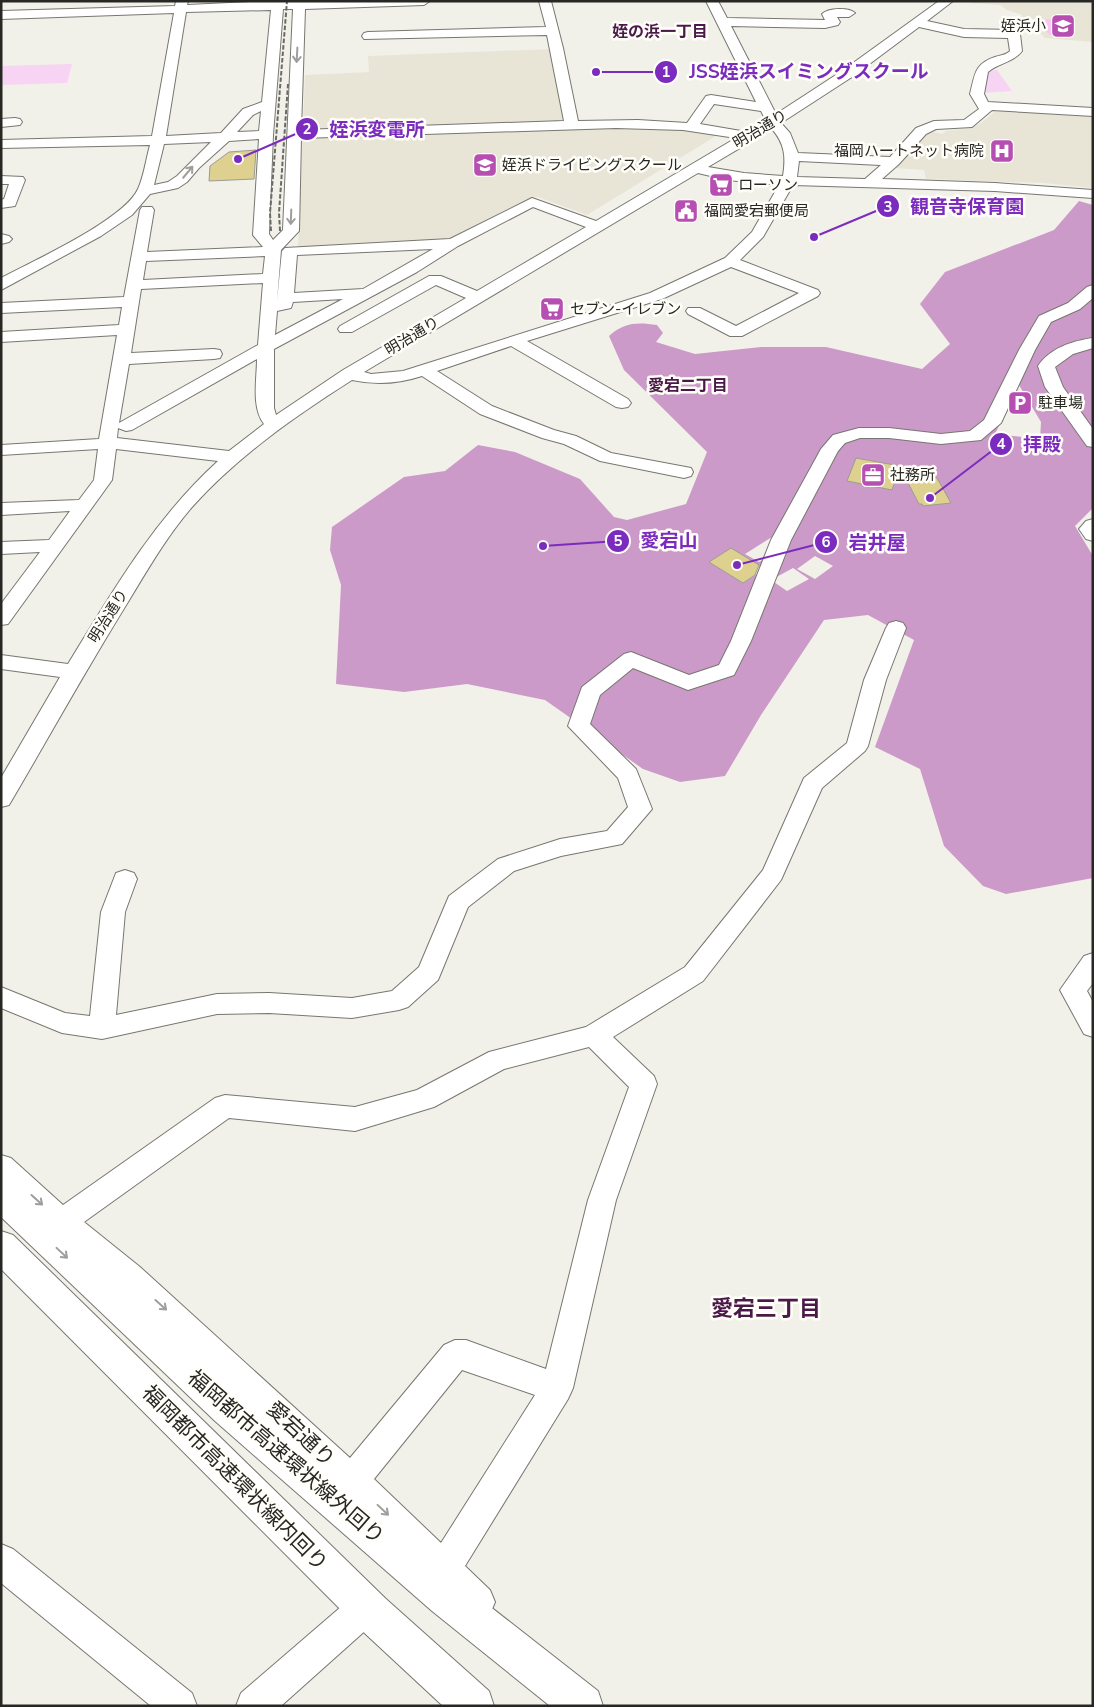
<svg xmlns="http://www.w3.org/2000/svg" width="1094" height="1707" viewBox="0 0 1094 1707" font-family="'Nunito Sans','Noto Sans JP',sans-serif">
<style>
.built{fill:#e8e5d7}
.green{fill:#f7d4f3}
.forest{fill:#cc9ac8;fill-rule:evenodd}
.water{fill:#fac5f5}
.building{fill:#ded18f;stroke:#9c9b94}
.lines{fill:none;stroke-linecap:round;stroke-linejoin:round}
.minor-casing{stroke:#777670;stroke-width:2}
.highway-casing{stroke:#777670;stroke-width:2}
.minor{fill:#fff;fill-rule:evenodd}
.highway{fill:#fff;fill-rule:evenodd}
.rail{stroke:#6b6b66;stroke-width:2;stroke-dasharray:4.5 2;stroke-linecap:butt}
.oneway{stroke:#9e9e9c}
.labels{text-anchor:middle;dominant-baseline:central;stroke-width:5;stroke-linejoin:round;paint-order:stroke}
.far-poi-label{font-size:15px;fill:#272724;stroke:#fffef8;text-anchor:start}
.far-street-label{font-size:15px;fill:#272724;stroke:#fffef8}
.far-neighbourhood-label{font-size:16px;font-weight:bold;fill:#4a1949;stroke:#fffef8}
.near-street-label{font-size:21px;fill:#272724;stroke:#fffef8}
.near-neighbourhood-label{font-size:22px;font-weight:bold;fill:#4a1949;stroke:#fffef8}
.leader{fill:none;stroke:#7b2cbf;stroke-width:2}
.callout-dot{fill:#7b2cbf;stroke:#fffef8;stroke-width:2}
.mark-label{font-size:15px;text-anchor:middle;font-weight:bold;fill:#fff}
.callout-label{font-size:19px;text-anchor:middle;font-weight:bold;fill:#7b2cbf;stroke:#fffef8;stroke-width:5;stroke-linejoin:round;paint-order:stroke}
</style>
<rect width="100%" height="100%" fill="#f2f1e9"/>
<path class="built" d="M 971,1 L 1093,1 L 1093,42 L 1045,38 L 1020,14 L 1007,10 L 1000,5 L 970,3 Z
M 552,49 L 570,127 L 678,128 L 721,133 L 587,215 L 538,197 L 532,198 L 455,240 L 298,247 L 305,75 L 369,72 L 368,56 Z
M 998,109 L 1093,115 L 1093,188 L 1043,183 L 926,179 L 924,170 L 894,168 L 930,131 L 942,134 L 946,131 L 970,128 L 981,123 Z"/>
<path class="green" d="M 72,64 L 67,83 L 1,85 L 1,66 Z
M 997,70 L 1012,91 L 982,93 L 986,71 Z"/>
<path class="forest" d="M 1079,201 L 1093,205 L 1093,508 L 1075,526 L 1093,556 L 1093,878 L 1006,894 L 983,886 L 944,846 L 920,769 L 875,747 L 914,640 L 868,615 L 824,620 L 761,715 L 725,776 L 680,782 L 643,769 L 545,700 L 467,684 L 404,692 L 336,684 L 341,585 L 330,550 L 332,527 L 404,477 L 445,471 L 478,445 L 515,452 L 580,479 L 614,517 L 627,520 L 686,504 L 707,452 L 624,370 L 609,336 C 624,322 638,322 657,325 L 663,333 L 656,342 L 695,354 L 761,347 L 826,347 L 922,369 L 950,344 L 920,304 L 945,272 L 1054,230 ZM 1019,385 L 1041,422 L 1040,439 L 995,434 ZM 775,535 L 788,545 L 759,562 L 745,554 ZM 731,549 L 765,569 L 743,583 L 709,562 ZM 815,556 L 833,566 L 815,579 L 797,569 ZM 793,568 L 809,579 L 787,591 L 771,580 Z"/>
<path class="water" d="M 1054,19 L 1069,34 L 1050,35 L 1035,20 Z"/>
<path class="building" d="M 256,150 L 254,179 L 209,181 L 210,166 L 229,152 Z
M 856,458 L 900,466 L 892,490 L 847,481 Z
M 937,478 L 951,503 L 923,506 L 922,504 L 919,504 L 907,481 Z
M 731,548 L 759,565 L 755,575 L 743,583 L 709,562 Z"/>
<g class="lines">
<defs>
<path id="minor" d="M 176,1 L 188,1 L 187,5 L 272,1 L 430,1 L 424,5 L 305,9 L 301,130 L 564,121 L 547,35 L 364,39 L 362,36 L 364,33 L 368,32 L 546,27 L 539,1 L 551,1 L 563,48 L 578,121 L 638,120 L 687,123 L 706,96 L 711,95 L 756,102 L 706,1 L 718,1 L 727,18 L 825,20 L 822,14 C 828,8 849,7 855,13 L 849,17 L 837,17 L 840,22 L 838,25 L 825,28 L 731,26 L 776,114 L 842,71 L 939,1 L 953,1 L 927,21 L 964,29 L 1014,30 L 1020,34 L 1022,51 C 1014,62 999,63 988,72 L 984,94 L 988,102 L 1093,108 L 1093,116 L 992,110 L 972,127 L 936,129 L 926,134 L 899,164 L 882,179 L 995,183 L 1093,190 L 1093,198 L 995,191 L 793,185 L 763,237 L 740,260 L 818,290 L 820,293 L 818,296 L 742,336 L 730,336 L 688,314 L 686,311 L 688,308 L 700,308 L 736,326 L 799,293 L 731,267 L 662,299 L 527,341 L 628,399 L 631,403 L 628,407 L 622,408 L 616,407 L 511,346 L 437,371 L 492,406 L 554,430 L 576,436 L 611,453 L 691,468 L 693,472 L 691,476 L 684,478 L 600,461 L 564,444 L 542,438 L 480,414 L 422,376 C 398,384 375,385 352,380 C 294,417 238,456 192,507 C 167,536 148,569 128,602 C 87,668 49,737 9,805 L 1,807 L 1,778 L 60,677 L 1,669 L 1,655 L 68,664 C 112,592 155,518 218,461 L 116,449 L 112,480 L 8,624 L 1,625 L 1,604 L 40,552 L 1,554 L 1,542 L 49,540 L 70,511 L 1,515 L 1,503 L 79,500 L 94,480 L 98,449 L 1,455 L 1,445 L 99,439 L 117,335 L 1,342 L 1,332 L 119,325 L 122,307 L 1,313 L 1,303 L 124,297 L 140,210 L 142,207 L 152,207 L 154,210 L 147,252 L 263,247 L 253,235 L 259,139 L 229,141 L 199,168 L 187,182 L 178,188 L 150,194 L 132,215 L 101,236 L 1,290 L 1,278 C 33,261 124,220 138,189 C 144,176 146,159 150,145 L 1,148 L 1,140 L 152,136 L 174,13 L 1,19 L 1,11 L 175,6 ZM 283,9 L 293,9 L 283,230 L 273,240 L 269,234 L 273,135 ZM 271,10 L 262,102 L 243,109 L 221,133 L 166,136 L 186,12 ZM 919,27 L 964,37 L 1008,38 L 1010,51 C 1006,55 1001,55 995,57 C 974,64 975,75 970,94 L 979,109 L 964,120 L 934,121 L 916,128 L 890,157 L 798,153 L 790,133 L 781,123 L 852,77 ZM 714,104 L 761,111 L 766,121 L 747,132 L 700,124 ZM 261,111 L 259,131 L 237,132 L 253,115 ZM 616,128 L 683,130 L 736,138 L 596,221 L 532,198 L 450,239 L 285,248 L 282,251 L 277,301 L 281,250 L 299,231 L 301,138 ZM 772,129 C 785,144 786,157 783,176 L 744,173 L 708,167 ZM 211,142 L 177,176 L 168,182 L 154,185 L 164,144 ZM 799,161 L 881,165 L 865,179 L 797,177 ZM 698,173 L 727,180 L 779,185 L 752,232 L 725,258 L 650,293 L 403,371 L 371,374 L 364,372 ZM 533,207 L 586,227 L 477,291 L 441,276 L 429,276 L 340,326 L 338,329 L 340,332 L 352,332 L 436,285 L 466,298 L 343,370 L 276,415 L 274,408 L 274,349 L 417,272 L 458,246 ZM 433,249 L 363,289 L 294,293 L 297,255 ZM 265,256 L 263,274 L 143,280 L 146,261 ZM 263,283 L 258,345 L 119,423 L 129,364 L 214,359 L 220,358 L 222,354 L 220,350 L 214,349 L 131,353 L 141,289 ZM 343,299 L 275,335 L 277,311 L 291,308 L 293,302 ZM 257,359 C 257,379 251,407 264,424 L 229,451 L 117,438 L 118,428 L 126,431 L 132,430 Z
M 15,118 L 20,119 L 22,122 L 20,125 L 1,127 L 1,119 Z
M 1,176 L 23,177 L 25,180 L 15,206 L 1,208 L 1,200 L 4,199 L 9,184 L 1,184 Z
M 1,234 L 9,236 L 12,239 L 9,242 L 1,244 Z
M 1093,285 L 1093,298 L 1080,309 L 1051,322 L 1035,350 L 1001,423 L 981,440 L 941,444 L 889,438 L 860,438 L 845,443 L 838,451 L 791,540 L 751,641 L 734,675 L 688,690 L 633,668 L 600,695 L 590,724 L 636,769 L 652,809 L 622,844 L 561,856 L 514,871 L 468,907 L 438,980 L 408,1007 L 399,1010 L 352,1018 L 269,1013 L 217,1014 L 102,1039 L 62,1033 L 1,1008 L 1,987 L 65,1013 L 90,1016 L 101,912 L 116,873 L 125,870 L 134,873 L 137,879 L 125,912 L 116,1015 L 217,994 L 269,993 L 352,998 L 392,991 L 419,967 L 449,896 L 498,859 L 560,839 L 607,831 L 628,807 L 618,778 L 568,726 L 582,687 L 624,654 L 631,652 L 689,675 L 719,665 L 731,641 L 771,540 L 821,449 L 833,435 L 859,428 L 889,428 L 941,434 L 970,431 L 984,420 L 1019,350 L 1039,316 L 1068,303 L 1087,287 Z
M 1093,338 L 1093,348 L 1073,354 L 1055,367 L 1063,387 L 1093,429 L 1093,447 L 1087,446 L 1045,387 L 1038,366 C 1050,348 1072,341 1093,338 Z
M 1093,519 L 1093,541 L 1086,539 L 1079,529 L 1086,521 Z
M 896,621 L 903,623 L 906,628 L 886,680 L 868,746 L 865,751 L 822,788 L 781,880 L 703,981 L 613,1037 L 654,1076 L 657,1084 L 616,1200 L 573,1388 L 568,1399 L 465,1566 L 490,1590 L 495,1602 L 490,1614 L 478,1619 L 466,1614 L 341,1492 L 120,1287 L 52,1231 L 1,1185 L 1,1155 L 11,1158 L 63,1205 L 215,1098 L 225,1095 L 355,1107 L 417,1090 L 489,1052 L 586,1027 L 685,967 L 763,870 L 804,778 L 847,743 L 864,680 L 886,628 L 889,623 ZM 589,1047 L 629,1087 L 588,1200 L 546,1369 L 466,1340 L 455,1340 L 444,1345 L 350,1458 L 140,1267 L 84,1222 L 229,1118 L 355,1131 L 434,1107 L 504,1069 ZM 462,1370 L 535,1395 L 441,1543 L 374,1479 Z
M 1093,953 L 1093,983 L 1087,991 L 1093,1002 L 1093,1037 L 1084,1034 L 1060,990 L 1084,956 Z
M 1,1544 L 13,1549 L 192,1693 L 197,1706 L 151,1706 L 1,1583 Z
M 354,1601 L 366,1606 L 371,1618 L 366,1630 L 281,1706 L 236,1706 L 241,1693 L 342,1606 Z"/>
<path id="highway" d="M 1,1181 L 13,1185 L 241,1397 L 460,1583 L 598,1691 L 603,1706 L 550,1706 L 432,1611 L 215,1421 L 1,1217 Z
M 1,1231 L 13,1235 L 386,1599 L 489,1691 L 494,1706 L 443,1706 L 358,1627 L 1,1269 Z"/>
</defs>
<use href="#minor" class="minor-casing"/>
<use href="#highway" class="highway-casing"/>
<use href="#minor" class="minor"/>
<use href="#highway" class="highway"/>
<path class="rail" d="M 271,231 L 270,213 L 287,1
M 280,231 L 279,213 L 288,84"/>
</g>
<defs><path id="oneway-shaft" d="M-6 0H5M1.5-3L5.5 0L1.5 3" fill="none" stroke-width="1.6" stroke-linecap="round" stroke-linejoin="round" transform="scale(1.25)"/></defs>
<g class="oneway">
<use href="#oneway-shaft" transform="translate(297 55) rotate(93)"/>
<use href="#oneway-shaft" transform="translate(188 172) rotate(-50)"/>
<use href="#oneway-shaft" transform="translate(291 217) rotate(92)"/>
<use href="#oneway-shaft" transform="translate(37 1200) rotate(42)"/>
<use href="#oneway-shaft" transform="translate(62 1253) rotate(43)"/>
<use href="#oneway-shaft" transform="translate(161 1305) rotate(42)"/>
<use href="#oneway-shaft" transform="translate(383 1510) rotate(43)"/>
</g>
<defs>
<symbol id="school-square" viewBox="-11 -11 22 22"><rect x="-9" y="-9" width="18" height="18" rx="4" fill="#b74fb3" stroke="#fffef8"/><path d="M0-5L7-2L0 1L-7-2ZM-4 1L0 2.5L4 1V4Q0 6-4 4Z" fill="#fff"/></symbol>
<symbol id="hospital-square" viewBox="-11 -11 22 22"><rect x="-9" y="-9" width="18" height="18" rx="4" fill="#b74fb3" stroke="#fffef8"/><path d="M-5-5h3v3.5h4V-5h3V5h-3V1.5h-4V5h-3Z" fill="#fff"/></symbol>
<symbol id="supermarket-square" viewBox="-11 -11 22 22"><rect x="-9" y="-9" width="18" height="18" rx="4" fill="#b74fb3" stroke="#fffef8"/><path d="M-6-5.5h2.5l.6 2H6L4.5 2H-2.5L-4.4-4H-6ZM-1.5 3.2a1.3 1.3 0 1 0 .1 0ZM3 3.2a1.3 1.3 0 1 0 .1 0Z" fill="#fff"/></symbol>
<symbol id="civic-square" viewBox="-11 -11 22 22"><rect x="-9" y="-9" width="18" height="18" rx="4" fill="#b74fb3" stroke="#fffef8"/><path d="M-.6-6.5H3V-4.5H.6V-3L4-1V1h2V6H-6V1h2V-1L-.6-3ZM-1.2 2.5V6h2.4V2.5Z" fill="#fff"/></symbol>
<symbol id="parking-square" viewBox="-11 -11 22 22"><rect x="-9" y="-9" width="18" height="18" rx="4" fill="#b74fb3" stroke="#fffef8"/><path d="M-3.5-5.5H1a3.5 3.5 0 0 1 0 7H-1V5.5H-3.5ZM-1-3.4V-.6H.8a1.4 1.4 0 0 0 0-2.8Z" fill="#fff"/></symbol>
<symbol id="office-square" viewBox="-11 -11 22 22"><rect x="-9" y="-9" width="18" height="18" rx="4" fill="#b74fb3" stroke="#fffef8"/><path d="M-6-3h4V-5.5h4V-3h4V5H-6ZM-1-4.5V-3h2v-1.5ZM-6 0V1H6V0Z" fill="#fff"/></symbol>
</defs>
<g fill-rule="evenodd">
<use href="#school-square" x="1049" y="12" width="28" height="28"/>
<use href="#hospital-square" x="988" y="137" width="28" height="28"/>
<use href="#school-square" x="471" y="151" width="28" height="28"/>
<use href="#supermarket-square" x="707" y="171" width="28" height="28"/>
<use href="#civic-square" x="672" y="197" width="28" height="28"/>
<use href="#supermarket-square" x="538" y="295" width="28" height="28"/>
<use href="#parking-square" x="1006" y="389" width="28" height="28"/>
<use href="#office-square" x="859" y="461" width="28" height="28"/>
</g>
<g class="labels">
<g class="far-poi-label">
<text x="1046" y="26" text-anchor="end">姪浜小</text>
<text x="984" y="151" text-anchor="end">福岡ハートネット病院</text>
<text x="502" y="165">姪浜ドライビングスクール</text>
<text x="738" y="185">ローソン</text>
<text x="704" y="211">福岡愛宕郵便局</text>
<text x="570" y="309">セブン-イレブン</text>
<text x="1038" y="403">駐車場</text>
<text x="890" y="475">社務所</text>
</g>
<g class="far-street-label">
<text transform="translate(760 129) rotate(-31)">明治通り</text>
<text transform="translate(412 336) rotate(-31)">明治通り</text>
<text transform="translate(108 616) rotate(-58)">明治通り</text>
</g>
<g class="far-neighbourhood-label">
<text x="660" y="32">姪の浜一丁目</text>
<text x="688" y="386">愛宕二丁目</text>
</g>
<g class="near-street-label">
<text transform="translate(301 1434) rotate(43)">愛宕通り</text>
<text transform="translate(286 1457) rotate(41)">福岡都市高速環状線外回り</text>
<text transform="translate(235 1478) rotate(45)">福岡都市高速環状線内回り</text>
</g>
<g class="near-neighbourhood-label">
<text x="766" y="1309">愛宕三丁目</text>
</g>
</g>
<path class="leader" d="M596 72L666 72M238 159L307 129M814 237L888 206M930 498L1001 444M543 546L618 541M737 565L826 542"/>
<g class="callout-dot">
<circle cx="596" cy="72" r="5"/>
<circle cx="238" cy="159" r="5"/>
<circle cx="814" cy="237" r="5"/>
<circle cx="930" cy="498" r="5"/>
<circle cx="543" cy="546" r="5"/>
<circle cx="737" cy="565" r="5"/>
<circle cx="666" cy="72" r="12"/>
<circle cx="307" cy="129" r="12"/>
<circle cx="888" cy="206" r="12"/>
<circle cx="1001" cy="444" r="12"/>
<circle cx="618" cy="541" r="12"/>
<circle cx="826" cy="542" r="12"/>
</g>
<g class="mark-label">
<text x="666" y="77">1</text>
<text x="307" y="134">2</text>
<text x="888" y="212">3</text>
<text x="1001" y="449">4</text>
<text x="618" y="546">5</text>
<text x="826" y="547">6</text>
</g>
<g class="callout-label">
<text x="809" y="78">JSS姪浜スイミングスクール</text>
<text x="377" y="136">姪浜変電所</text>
<text x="967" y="213">観音寺保育園</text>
<text x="1042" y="451">拝殿</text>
<text x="669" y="547">愛宕山</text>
<text x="877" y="549">岩井屋</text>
</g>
<rect width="1094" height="1707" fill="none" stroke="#272724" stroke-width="5"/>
</svg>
